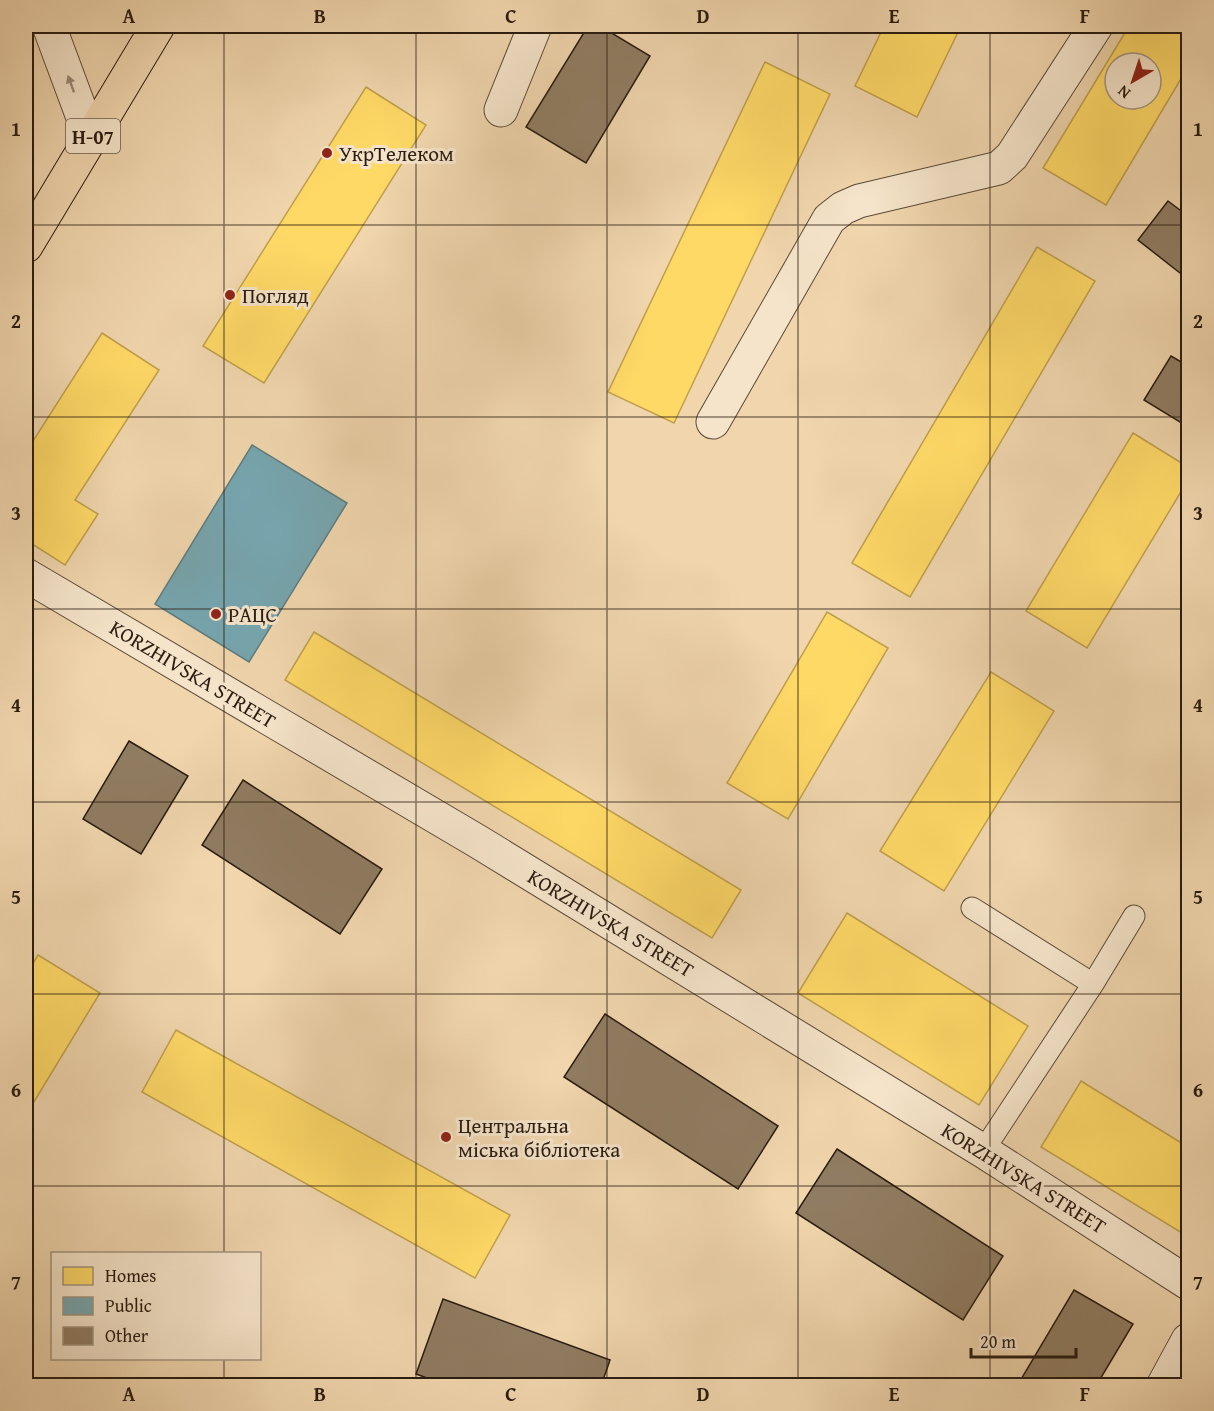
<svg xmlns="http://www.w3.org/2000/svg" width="1214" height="1411" viewBox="0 0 1214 1411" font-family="'Gentium Book Plus',serif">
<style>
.homes{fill:#ffd966;stroke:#bfa04c;stroke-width:1.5;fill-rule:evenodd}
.public{fill:#76a5af;stroke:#5f7c7f;stroke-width:1.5}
.building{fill:#907c62;stroke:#291c10;stroke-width:1.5}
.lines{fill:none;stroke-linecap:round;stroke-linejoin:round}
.service-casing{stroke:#5b4a37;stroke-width:23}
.minor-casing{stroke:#5b4a37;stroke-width:35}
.tertiary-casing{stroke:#5b4a37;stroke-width:35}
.primary-casing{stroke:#291c10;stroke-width:35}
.service{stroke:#f5e4ca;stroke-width:21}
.minor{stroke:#f5e4ca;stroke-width:33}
.tertiary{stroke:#f5e4ca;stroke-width:33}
.primary{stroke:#f0d5ad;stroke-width:33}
.oneway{fill:#998a76}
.grid{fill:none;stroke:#291c10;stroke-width:1.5;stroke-opacity:0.55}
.poi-dot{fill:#8f2418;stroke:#f5e4ca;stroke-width:2}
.labels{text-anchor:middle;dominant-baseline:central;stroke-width:6;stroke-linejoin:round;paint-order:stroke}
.shield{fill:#f5e4ca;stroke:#665848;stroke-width:1.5}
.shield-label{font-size:20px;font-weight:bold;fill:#291c10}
.poi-label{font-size:21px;fill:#291c10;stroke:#f5e4ca;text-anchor:start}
.street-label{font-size:21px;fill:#291c10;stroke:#f5e4ca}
.neatline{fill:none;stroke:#291c10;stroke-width:2}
.grid-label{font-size:20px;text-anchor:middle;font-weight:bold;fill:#291c10}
</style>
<rect width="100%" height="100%" fill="#f0d5ad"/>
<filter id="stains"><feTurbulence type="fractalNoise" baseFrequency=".00333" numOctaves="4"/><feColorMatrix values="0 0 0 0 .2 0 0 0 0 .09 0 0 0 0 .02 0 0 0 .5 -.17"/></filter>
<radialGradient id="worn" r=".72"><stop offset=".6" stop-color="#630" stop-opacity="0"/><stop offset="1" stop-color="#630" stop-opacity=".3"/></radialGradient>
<path class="homes" d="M 884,26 L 961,26 L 917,117 L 855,86 Z
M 1129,26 L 1172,26 L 1188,36 L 1188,67 L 1106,205 L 1043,168 ZM 1115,63 L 1151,63 L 1151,99 L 1115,99 Z
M 765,62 L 830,94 L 674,423 L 608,392 Z
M 366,87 L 426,125 L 264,383 L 203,346 Z
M 1037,247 L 1095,281 L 910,597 L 852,563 Z
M 102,333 L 159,370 L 75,500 L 98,514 L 65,565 L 26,540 L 26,452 Z
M 1133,433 L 1188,467 L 1188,480 L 1087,648 L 1026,611 Z
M 827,612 L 888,648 L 788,819 L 727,783 Z
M 314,632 L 741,890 L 712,938 L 285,680 Z
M 991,672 L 1054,711 L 944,891 L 880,851 Z
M 847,913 L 1028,1026 L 979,1105 L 798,993 Z
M 38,955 L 100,993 L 26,1115 L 26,975 Z
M 176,1030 L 510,1215 L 475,1278 L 142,1092 Z
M 1081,1081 L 1188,1147 L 1188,1223 L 1182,1233 L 1041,1147 Z"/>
<path class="public" d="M 252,445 L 347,503 L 249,662 L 155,604 Z"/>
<path class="building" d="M 588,26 L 600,26 L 650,56 L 586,163 L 526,127 Z
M 1168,201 L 1188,216 L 1188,262 L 1180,273 L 1138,240 Z
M 1171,356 L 1188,366 L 1188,427 L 1144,400 Z
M 129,741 L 188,776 L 141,854 L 83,819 Z
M 243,780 L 382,869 L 340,934 L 202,845 Z
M 605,1014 L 778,1126 L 738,1189 L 564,1077 Z
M 837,1149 L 1003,1256 L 963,1320 L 796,1213 Z
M 1074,1290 L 1133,1324 L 1096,1386 L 1017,1386 Z
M 443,1299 L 610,1360 L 601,1386 L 449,1386 L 416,1374 Z"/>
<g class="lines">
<defs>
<path id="service" d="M 972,908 L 1093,984
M 983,1151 L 1093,984 L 1134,916"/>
<path id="minor" d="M 49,26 L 91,139
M 501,110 L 535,26
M 713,422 L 829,219 L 843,208 L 859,201 L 999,168 L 1012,156 L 1096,26"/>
<path id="tertiary" d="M 26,575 L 477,841 L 983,1151 L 1188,1283
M 1163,1386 L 1188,1340"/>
<path id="primary" d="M 26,246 L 158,26"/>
</defs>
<use href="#service" class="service-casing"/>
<use href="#minor" class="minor-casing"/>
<use href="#tertiary" class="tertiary-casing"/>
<use href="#primary" class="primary-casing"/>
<use href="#service" class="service"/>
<use href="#minor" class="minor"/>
<use href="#tertiary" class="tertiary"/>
<use href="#primary" class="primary"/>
</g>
<defs><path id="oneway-solid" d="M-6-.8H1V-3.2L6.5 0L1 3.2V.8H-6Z" transform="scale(1.5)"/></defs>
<use class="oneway" href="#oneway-solid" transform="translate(71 84) rotate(-110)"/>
<path class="grid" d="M 224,26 L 224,1254M 416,26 L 416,1386M 607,26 L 607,1386M 798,26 L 798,1386M 990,26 L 990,1386M 26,225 L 1188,225M 26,417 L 1188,417M 26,609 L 1188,609M 26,802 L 1188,802M 26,994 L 1188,994M 26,1186 L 1188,1186M 224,1358 L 224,1386"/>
<g class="poi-dot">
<circle cx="327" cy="153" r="6"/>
<circle cx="230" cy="295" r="6"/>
<circle cx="216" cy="614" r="6"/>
<circle cx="446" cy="1137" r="6"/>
</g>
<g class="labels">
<rect class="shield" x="66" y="119" width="54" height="34" rx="4.5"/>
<g class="shield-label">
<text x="93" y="136">Н-07</text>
</g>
<g class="poi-label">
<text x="339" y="153">УкрТелеком</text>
<text x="242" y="295">Погляд</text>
<text x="228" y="614">РАЦС</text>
<text x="458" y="1125">Центральна<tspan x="458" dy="24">міська бібліотека</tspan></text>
</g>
<g class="street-label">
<text transform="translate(193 674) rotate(31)">KORZHIVSKA STREET</text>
<text transform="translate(611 923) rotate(31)">KORZHIVSKA STREET</text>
<text transform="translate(1024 1178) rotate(32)">KORZHIVSKA STREET</text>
</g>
</g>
<rect width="1214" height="1411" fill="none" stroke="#f0d5ad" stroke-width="66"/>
<rect x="51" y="1252" width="210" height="108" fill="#f5e4ca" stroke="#a39480" stroke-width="1.5"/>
<rect x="63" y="1267" width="30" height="18" fill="#ffd966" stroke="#a39480" stroke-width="1.5"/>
<text x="105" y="1282" font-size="18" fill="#291c10">Homes</text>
<rect x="63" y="1297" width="30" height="18" fill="#76a5af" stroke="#a39480" stroke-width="1.5"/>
<text x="105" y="1312" font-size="18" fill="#291c10">Public</text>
<rect x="63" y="1327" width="30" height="18" fill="#907c62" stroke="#a39480" stroke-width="1.5"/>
<text x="105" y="1342" font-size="18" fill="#291c10">Other</text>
<g transform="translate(1133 81) rotate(219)"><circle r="28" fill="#f5e4ca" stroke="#a39480" stroke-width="1.5"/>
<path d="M0-4.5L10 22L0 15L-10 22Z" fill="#8f2418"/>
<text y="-9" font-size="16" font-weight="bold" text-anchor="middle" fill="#291c10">N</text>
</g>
<path d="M971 1348v9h105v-9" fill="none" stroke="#291c10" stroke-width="3"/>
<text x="980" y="1348" font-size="18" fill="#291c10" stroke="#f5e4ca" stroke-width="4.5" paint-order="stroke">20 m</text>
<rect x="33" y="33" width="1148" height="1345" class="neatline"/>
<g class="grid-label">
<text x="129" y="23">A</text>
<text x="320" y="23">B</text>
<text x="511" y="23">C</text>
<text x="703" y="23">D</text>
<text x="894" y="23">E</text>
<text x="1085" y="23">F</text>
<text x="16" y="136">1</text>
<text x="1198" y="136">1</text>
<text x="16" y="328">2</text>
<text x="1198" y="328">2</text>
<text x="16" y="520">3</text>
<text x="1198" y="520">3</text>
<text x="16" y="712">4</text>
<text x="1198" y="712">4</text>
<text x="16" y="904">5</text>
<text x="1198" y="904">5</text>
<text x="16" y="1097">6</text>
<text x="1198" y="1097">6</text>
<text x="16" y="1289">7</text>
<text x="1198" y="1289">7</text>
<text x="129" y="1401">A</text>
<text x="320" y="1401">B</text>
<text x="511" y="1401">C</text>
<text x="703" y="1401">D</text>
<text x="894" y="1401">E</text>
<text x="1085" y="1401">F</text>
</g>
<rect width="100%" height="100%" filter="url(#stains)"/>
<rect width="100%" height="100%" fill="url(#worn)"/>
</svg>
